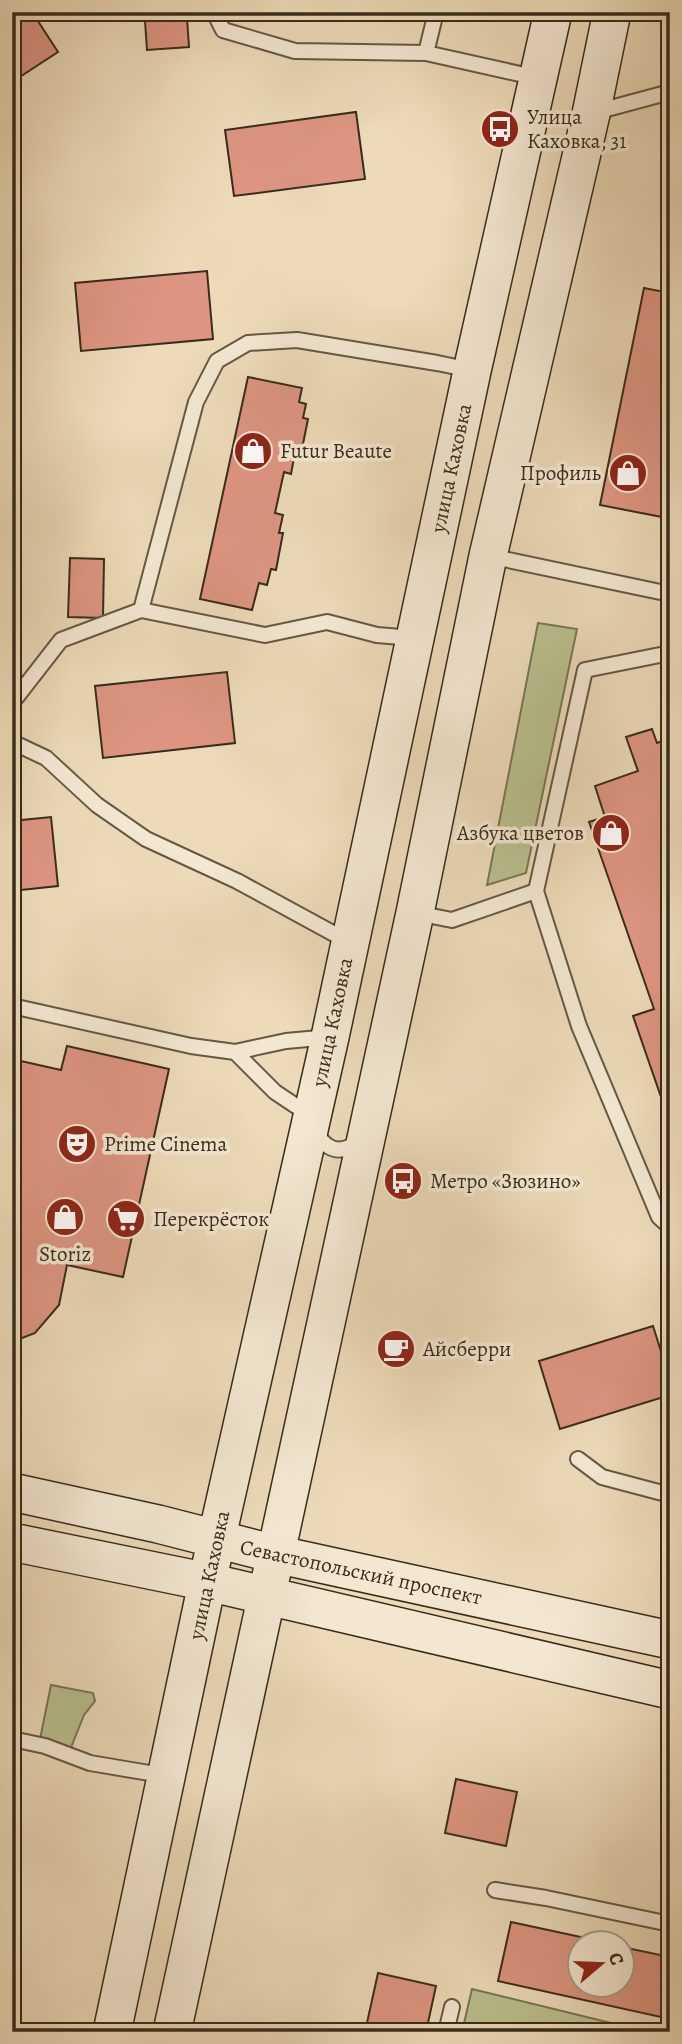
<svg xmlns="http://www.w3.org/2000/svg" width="682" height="2044" viewBox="0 0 682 2044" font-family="Alegreya,serif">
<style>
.green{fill:#b9bf8e;stroke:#787655;stroke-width:2}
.building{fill:#dd9581;stroke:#382c1c;stroke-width:2}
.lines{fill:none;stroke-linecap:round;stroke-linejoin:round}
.service-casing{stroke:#655843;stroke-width:18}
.secondary-casing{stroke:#382c1c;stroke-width:40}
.service{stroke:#f3e7d1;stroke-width:14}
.secondary{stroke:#f3e7d1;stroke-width:37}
.labels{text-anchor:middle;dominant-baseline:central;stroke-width:7;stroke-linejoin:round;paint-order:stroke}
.poi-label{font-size:21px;fill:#382c1c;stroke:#f3e7d1;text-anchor:start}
.street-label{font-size:21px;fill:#382c1c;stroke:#f3e7d1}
</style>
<rect width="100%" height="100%" fill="#ecdab8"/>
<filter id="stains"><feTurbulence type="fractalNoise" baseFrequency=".00286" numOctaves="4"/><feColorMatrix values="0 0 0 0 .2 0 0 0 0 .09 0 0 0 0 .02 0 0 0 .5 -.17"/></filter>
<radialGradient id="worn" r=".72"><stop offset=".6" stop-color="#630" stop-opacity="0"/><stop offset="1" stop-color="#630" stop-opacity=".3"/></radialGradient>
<path class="green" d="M 538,623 L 577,629 L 526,873 L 487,885 Z
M 51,1685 L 93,1693 L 95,1701 L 84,1715 L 68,1755 L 39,1744 Z
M 472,1989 L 648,2032 L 462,2032 Z"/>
<path class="building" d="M 12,12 L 32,12 L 58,52 L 15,80 L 12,75 Z
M 187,18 L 189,47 L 147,50 L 145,21 Z
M 356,112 L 365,179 L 234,196 L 225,130 Z
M 207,271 L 213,339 L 81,351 L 75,283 Z
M 644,288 L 670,293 L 670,479 L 662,517 L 600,505 Z
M 248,377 L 302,388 L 299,402 L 306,404 L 303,418 L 308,419 L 300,459 L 294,458 L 291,474 L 284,472 L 275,513 L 283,515 L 279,533 L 283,533 L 276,570 L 271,569 L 267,585 L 259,583 L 252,610 L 200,599 Z
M 70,558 L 104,559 L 103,618 L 68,617 Z
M 227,672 L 235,743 L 103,758 L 95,686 Z
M 652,729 L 657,743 L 670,738 L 670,812 L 662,815 L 670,837 L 670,1123 L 633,1016 L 654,1009 L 589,822 L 605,817 L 595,786 L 638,771 L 626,737 Z
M 51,817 L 58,886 L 12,891 L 12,821 Z
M 67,1046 L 169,1069 L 123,1277 L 67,1265 L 59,1305 L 35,1333 L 12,1342 L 12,1059 L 61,1070 Z
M 653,1326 L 670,1380 L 670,1395 L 560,1429 L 539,1361 Z
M 456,1779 L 517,1792 L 506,1846 L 445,1833 Z
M 511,1922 L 604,1942 L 580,1942 L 580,1984 L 622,1984 L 622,1947 L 670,1957 L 670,2019 L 498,1981 Z
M 378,1973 L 436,1986 L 426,2032 L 365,2032 Z"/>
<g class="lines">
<defs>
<path id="service" d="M 214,12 L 223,30 L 295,51 L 426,53 L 538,78
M 426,53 L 436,12
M 592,113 L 670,92
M 489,556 L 670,594
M 141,610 L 196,402 L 217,361 L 248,343 L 297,340 L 437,363 L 471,370
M 12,703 L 61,640 L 141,610 L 265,635 L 327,622 L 377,635 L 413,638
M 12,742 L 46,758 L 97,805 L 146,839 L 237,881 L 349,942
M 536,891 L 585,670 L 670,653
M 416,913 L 452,920 L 536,891 L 579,1026 L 659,1217 L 670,1227
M 12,1006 L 191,1046 L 235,1052 L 286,1041 L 330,1037
M 235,1052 L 275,1092 L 311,1116 C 317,1144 336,1162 361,1139
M 578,1459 L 602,1477 L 670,1495
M 12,1739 L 45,1746 L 90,1763 L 167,1776
M 495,1890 L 546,1898 L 670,1924
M 446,2032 L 452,2007"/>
<path id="secondary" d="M 12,1492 L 158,1524 L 275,1554 L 670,1640
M 12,1542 L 208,1582 L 670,1690
M 112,2032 L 216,1541 L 330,1037 L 472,371 L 553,12
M 172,2032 L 415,913 L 488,556 L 591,114 L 612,12"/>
</defs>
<use href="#service" class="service-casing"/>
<use href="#secondary" class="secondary-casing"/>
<use href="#service" class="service"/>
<use href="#secondary" class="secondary"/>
</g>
<defs>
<symbol id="bus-disc" viewBox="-11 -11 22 22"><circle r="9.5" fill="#8f2418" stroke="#f3e7d1"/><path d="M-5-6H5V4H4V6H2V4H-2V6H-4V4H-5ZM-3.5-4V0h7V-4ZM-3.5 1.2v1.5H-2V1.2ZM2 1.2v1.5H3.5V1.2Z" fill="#fff"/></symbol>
<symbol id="shop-disc" viewBox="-11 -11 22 22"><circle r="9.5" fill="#8f2418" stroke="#f3e7d1"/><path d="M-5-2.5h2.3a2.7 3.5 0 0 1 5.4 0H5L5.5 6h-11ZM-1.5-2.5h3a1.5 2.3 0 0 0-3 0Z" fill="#fff"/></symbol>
<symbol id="theatre-disc" viewBox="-11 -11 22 22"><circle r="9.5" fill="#8f2418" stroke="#f3e7d1"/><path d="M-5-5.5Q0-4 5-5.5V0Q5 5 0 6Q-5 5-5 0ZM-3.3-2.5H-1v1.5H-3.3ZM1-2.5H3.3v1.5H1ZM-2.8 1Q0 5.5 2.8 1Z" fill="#fff"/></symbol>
<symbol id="supermarket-disc" viewBox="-11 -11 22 22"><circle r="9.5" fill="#8f2418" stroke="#f3e7d1"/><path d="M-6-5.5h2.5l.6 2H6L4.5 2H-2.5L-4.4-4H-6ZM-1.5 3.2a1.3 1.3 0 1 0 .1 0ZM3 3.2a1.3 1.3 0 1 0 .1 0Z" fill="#fff"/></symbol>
<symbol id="cafe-disc" viewBox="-11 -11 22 22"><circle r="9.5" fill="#8f2418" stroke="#f3e7d1"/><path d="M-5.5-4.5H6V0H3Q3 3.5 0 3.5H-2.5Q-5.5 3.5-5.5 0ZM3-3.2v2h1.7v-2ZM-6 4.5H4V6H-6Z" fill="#fff"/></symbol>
</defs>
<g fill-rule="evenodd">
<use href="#bus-disc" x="478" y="107" width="44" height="44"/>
<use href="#shop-disc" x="231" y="429" width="44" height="44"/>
<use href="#shop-disc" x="606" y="451" width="44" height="44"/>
<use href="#shop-disc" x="589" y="811" width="44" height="44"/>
<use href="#theatre-disc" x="55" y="1122" width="44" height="44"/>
<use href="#bus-disc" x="381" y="1159" width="44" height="44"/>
<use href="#shop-disc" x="43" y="1195" width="44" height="44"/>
<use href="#supermarket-disc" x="104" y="1197" width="44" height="44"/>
<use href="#cafe-disc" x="374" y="1327" width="44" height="44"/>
</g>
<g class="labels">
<g class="poi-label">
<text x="527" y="117">Улица<tspan x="527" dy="24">Каховка, 31</tspan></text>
<text x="280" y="451">Futur Beaute</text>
<text x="601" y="473" text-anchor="end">Профиль</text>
<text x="584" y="833" text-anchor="end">Азбука цветов</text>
<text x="104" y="1144">Prime Cinema</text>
<text x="430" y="1181">Метро «Зюзино»</text>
<text x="153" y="1219">Перекрёсток</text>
<text x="65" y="1254" text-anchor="middle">Storiz</text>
<text x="423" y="1349">Айсберри</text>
</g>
<g class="street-label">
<text transform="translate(451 468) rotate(-78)">улица Каховка</text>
<text transform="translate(332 1022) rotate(-78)">улица Каховка</text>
<text transform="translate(361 1572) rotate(12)">Севастопольский проспект</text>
<text transform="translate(209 1575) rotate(-78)">улица Каховка</text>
</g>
</g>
<rect width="682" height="2044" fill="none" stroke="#ecdab8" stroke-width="42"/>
<rect x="14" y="14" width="654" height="2016" fill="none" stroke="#382c1c" stroke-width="3.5"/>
<rect x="21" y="21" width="640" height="2002" fill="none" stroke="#382c1c" stroke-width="2"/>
<g transform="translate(601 1964) rotate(71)"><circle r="33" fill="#f3e7d1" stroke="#a89c89" stroke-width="2"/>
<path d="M0-5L12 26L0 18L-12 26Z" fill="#8f2418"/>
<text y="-10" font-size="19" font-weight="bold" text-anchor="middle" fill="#382c1c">С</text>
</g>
<rect width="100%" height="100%" filter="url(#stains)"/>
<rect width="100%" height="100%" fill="url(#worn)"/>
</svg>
